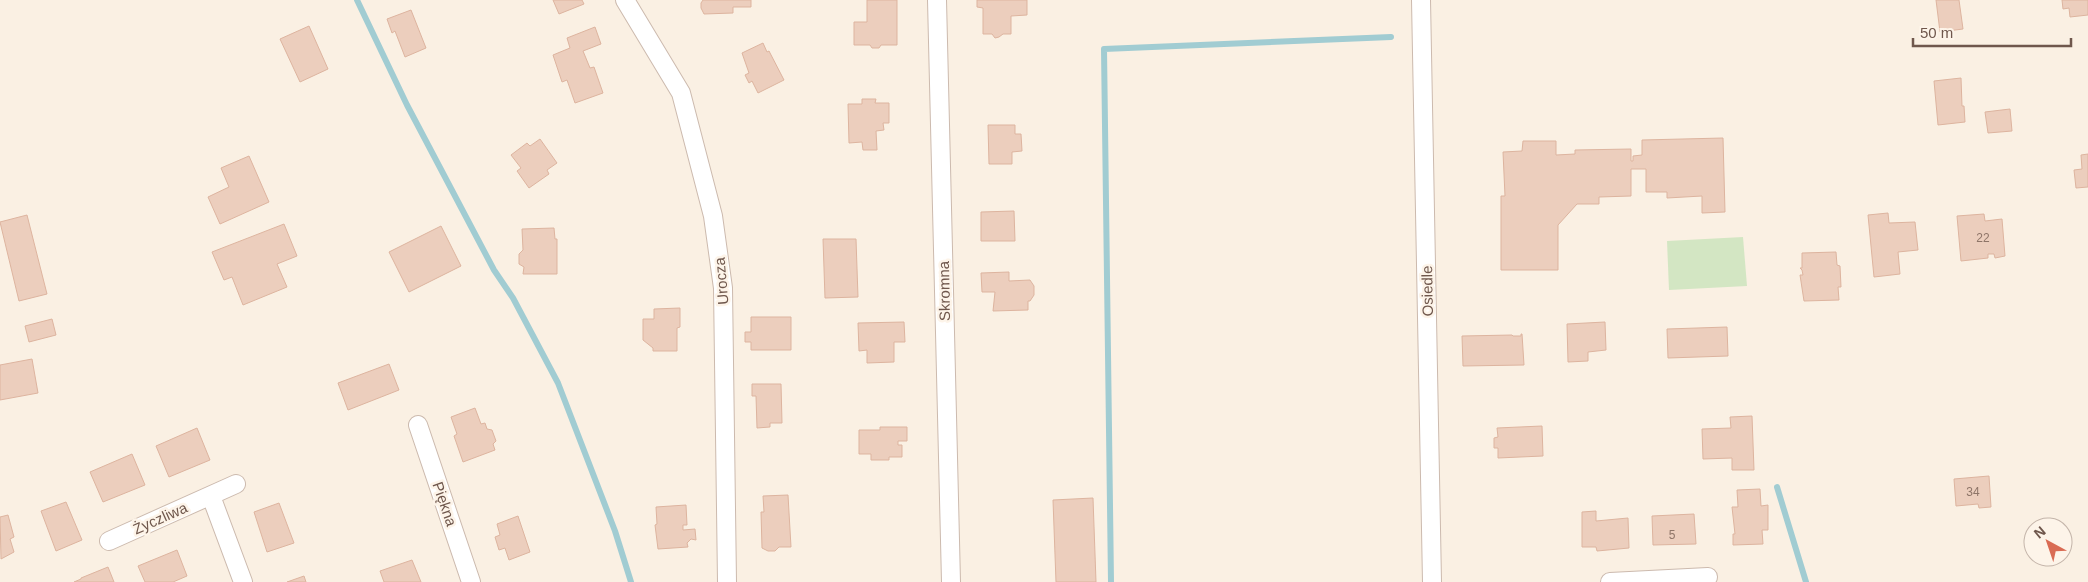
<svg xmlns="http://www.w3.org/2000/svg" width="2088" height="582" viewBox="0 0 2088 582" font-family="Helvetica,sans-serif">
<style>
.green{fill:#d3e6c3}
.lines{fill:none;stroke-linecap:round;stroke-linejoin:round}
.stream{stroke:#a1ccd2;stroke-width:6}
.building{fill:#eccebd;stroke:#ddb49f}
.street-casing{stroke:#ccbaae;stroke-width:20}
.street{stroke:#fff;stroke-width:18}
.labels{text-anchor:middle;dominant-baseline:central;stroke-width:5;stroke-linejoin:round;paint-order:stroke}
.number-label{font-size:12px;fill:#8e7568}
.street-label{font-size:15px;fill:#6f574c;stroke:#fdf4e9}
</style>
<rect width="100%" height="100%" fill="#faf0e3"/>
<path class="green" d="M 1743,237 L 1747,286 L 1669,290 L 1667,241 Z"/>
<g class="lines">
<path class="stream" d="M 357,0 L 407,105 L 494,270 L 513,298 L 558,383 L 615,531 L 631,582
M 1777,487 L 1806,582
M 1111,582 L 1104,49 L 1391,37"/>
</g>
<path class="building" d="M 553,0 L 582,0 L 584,4 L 559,14 Z
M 703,0 L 751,0 L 751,7 L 733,7 L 733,13 L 704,14 L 701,8 L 701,3 Z
M 867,0 L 897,0 L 897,45 L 881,45 L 879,48 L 872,48 L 870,45 L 854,45 L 854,22 L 867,22 Z
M 977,0 L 1027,0 L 1027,15 L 1011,16 L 1011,34 L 1003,34 L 999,37 L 995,38 L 992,34 L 983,34 L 983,8 L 977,7 Z
M 1936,0 L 1959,0 L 1963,29 L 1940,32 Z
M 2062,0 L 2088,0 L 2088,15 L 2070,17 L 2069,8 L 2063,9 Z
M 411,10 L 426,48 L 405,57 L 395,31 L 392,33 L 387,19 Z
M 309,26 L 328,69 L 300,82 L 280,39 Z
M 595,27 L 601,44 L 583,51 L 590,68 L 594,67 L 603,93 L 575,103 L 567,80 L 562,82 L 553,55 L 570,48 L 567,38 Z
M 763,43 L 767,52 L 769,51 L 784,80 L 758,93 L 752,81 L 749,83 L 745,75 L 749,73 L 742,53 Z
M 1961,78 L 1962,106 L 1964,106 L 1965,122 L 1938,125 L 1934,81 Z
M 862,99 L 876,99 L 875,103 L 889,103 L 889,123 L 883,123 L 884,130 L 876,131 L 877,150 L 863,150 L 862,142 L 849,143 L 848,104 L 862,104 Z
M 2010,109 L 2012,131 L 1988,133 L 1985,112 Z
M 988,125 L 1015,125 L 1015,134 L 1021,134 L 1022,151 L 1012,152 L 1012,164 L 989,164 Z
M 1723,138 L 1725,212 L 1702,213 L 1702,196 L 1667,198 L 1667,192 L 1646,192 L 1646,169 L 1631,169 L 1631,196 L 1599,197 L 1599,204 L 1577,204 L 1558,225 L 1558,270 L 1501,270 L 1501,196 L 1505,196 L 1503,152 L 1522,151 L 1523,141 L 1556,141 L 1556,155 L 1575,154 L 1575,150 L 1631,149 L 1631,161 L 1633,161 L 1633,156 L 1642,155 L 1642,140 Z
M 540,139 L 557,163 L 547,170 L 549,174 L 529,188 L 517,171 L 521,168 L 511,155 L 527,143 L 530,146 Z
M 2088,154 L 2088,187 L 2076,188 L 2074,170 L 2082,169 L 2081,155 Z
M 249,156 L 269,202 L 220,224 L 208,197 L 229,187 L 221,168 Z
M 1014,211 L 1015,241 L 981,241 L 981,212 Z
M 1888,213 L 1889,223 L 1915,222 L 1918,250 L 1898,252 L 1900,274 L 1874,277 L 1868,215 Z
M 1984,214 L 1985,221 L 2002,219 L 2005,256 L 1995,258 L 1994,254 L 1988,254 L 1988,258 L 1961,261 L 1957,216 Z
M 27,215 L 47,294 L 19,301 L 0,222 Z
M 284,224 L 297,256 L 277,264 L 287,287 L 243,305 L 232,277 L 224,280 L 212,252 Z
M 441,226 L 461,266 L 409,292 L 389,252 Z
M 554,228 L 555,239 L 557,239 L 557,274 L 523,274 L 524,267 L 519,264 L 519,254 L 523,250 L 522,229 Z
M 823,239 L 856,239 L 858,297 L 825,298 Z
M 1836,252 L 1837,265 L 1840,266 L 1841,287 L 1838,287 L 1839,300 L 1804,301 L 1800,275 L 1803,275 L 1802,270 L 1800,268 L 1802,268 L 1802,253 Z
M 1009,272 L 1009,281 L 1030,280 L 1034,286 L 1034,295 L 1030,301 L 1028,301 L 1028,310 L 993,311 L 995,292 L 982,292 L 981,273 Z
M 680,308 L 680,327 L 677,328 L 677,351 L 653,351 L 653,348 L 643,340 L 643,319 L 654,319 L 654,309 Z
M 751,317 L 791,317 L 791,350 L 751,350 L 751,342 L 745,342 L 745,332 L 751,332 Z
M 52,319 L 56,335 L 29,342 L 25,326 Z
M 904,322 L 905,342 L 894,342 L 894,362 L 867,363 L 867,350 L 859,351 L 858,323 Z
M 1605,322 L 1606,350 L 1588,352 L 1588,361 L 1568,362 L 1567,324 Z
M 1727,327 L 1728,356 L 1668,358 L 1667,329 Z
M 1521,334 L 1522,334 L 1524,365 L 1463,366 L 1462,336 L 1512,335 L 1513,336 L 1521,336 Z
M 32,359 L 38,393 L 0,400 L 0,365 Z
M 389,364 L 399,390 L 348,410 L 338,383 Z
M 752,384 L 781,384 L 782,423 L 770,423 L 770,427 L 757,428 L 756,396 L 752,396 Z
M 475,408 L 481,424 L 485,423 L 487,429 L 492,430 L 496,441 L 493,444 L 495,450 L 463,462 L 454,436 L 457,434 L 451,417 Z
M 1752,416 L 1754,470 L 1732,470 L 1732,458 L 1703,459 L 1702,429 L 1731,428 L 1730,417 Z
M 1542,426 L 1543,456 L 1498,458 L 1498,448 L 1494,448 L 1494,438 L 1498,437 L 1497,428 Z
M 880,427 L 907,427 L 907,441 L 898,441 L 898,445 L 902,445 L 902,457 L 889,457 L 889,460 L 871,460 L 871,454 L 859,454 L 859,430 L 880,430 Z
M 197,428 L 210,460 L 169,477 L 156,446 Z
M 132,454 L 145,485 L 103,502 L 90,472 Z
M 1989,476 L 1991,507 L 1979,508 L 1978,504 L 1956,506 L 1954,479 Z
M 1760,489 L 1761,506 L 1768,505 L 1768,530 L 1762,530 L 1763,544 L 1733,545 L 1733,534 L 1735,534 L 1732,507 L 1738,507 L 1737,490 Z
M 788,495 L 791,547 L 779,547 L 775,551 L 768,551 L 762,548 L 761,512 L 764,512 L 763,496 Z
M 1093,498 L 1096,582 L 1056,582 L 1053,500 Z
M 66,502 L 82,540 L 56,551 L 41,511 Z
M 279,503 L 294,543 L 267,552 L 254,512 Z
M 686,505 L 687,525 L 683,525 L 683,530 L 695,529 L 696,540 L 691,539 L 687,543 L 688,547 L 658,549 L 655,525 L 657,524 L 656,507 Z
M 1596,511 L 1596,521 L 1628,518 L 1629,548 L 1597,551 L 1596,547 L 1582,547 L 1582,512 Z
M 1694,514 L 1696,544 L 1653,545 L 1652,516 Z
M 8,515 L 14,537 L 10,539 L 14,552 L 1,559 L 0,517 Z
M 518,516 L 530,552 L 509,560 L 505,548 L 499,550 L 495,537 L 500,535 L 497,524 Z
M 177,550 L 187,576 L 173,582 L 145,582 L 138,566 Z
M 412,560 L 421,582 L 384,582 L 380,571 Z
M 108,567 L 114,582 L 74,582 L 81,579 L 81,578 Z
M 304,576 L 306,582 L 287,582 Z"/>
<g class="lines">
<defs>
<path id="street" d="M 625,0 L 681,93 L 713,216 L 723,288 L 727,582
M 937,0 L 951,582
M 1421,0 L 1432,582
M 418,425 L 471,582
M 211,496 L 243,582
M 109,541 L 236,484
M 1610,582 L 1708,577"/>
</defs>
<use href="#street" class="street-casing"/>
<use href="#street" class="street"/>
</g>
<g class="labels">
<g class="number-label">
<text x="1983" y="238">22</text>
<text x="1973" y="492">34</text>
<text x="1672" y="535">5</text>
</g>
<g class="street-label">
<text transform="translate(721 281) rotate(-95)">Urocza</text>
<text transform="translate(944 291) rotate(-91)">Skromna</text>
<text transform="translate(1427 291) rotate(-91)">Osiedle</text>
<text transform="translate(445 504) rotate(71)">Piękna</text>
<text transform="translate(160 518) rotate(-24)">Życzliwa</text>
</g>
</g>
<g transform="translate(2048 542) rotate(320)"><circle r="24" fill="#fdf4e9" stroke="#c4b5aa"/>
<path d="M0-4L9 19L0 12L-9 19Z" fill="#d96b53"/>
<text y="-8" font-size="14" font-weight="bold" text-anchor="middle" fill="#6f574c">N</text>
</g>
<path d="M1913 38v8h158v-8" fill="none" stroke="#6f574c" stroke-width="2.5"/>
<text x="1920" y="38" font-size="15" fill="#6f574c" stroke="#fdf4e9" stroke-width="4" paint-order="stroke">50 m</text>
</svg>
